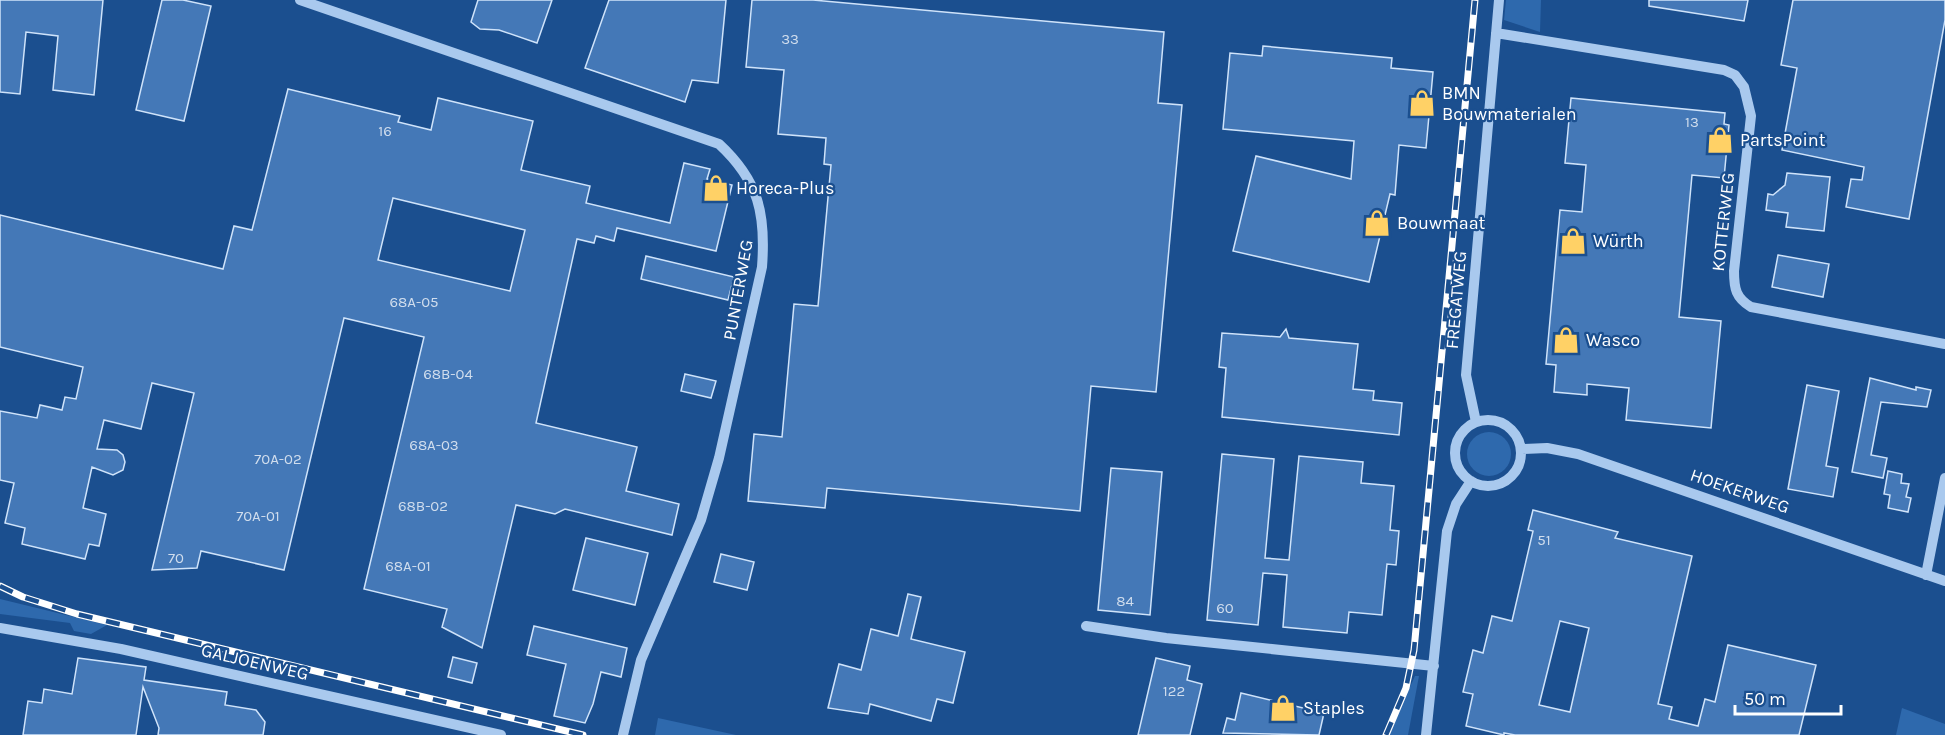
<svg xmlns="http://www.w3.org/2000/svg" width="1945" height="735" viewBox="0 0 1945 735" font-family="Karla,sans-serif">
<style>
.green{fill:#2e69ad}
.building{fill:#4478b7;stroke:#cfe3fa;stroke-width:1.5;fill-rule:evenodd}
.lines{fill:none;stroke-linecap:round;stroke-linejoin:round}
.minor{stroke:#a9c9ee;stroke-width:10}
.rail-casing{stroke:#fff;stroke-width:7}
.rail{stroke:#1b4f8f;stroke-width:4.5;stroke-dasharray:14;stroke-linecap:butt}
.labels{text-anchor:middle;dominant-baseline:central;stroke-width:4.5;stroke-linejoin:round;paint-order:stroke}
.number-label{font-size:15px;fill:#d0dded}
.poi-label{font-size:18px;fill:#fff;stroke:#1b4f8f;text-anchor:start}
.street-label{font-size:18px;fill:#fff;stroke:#1b4f8f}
</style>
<rect width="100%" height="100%" fill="#1b4f8f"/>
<path class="green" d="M 1506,0 L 1541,0 L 1540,32 L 1504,20 Z
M1467 454a22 22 0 1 1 44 0a22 22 0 1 1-44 0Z
M 0,599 L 107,625 L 91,634 L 74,631 L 70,623 L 0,614 Z
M 1415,676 L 1419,676 L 1408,735 L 1388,735 Z
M 1902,708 L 1945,724 L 1945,735 L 1896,735 Z
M 658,718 L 736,735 L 655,735 Z"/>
<path class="building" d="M 0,0 L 103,0 L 94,95 L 53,90 L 58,36 L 26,32 L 20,94 L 0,92 Z
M 162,0 L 183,0 L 211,6 L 184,121 L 136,110 Z
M 478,0 L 552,0 L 537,43 L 499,30 L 480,29 L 471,22 Z
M 609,0 L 726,0 L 718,83 L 692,80 L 685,102 L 585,68 Z
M 752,0 L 813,0 L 1164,32 L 1158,103 L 1182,105 L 1156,392 L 1091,386 L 1080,511 L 827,488 L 825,508 L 748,501 L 754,434 L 782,437 L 794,304 L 818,306 L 831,165 L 824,164 L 826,138 L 778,134 L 784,70 L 746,67 Z
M 1649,0 L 1748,0 L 1744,21 L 1649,6 Z
M 1793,0 L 1945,0 L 1945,20 L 1909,219 L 1846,207 L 1851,179 L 1862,180 L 1864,167 L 1782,150 L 1797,68 L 1781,65 Z
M 1263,46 L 1392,58 L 1391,68 L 1433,72 L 1426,148 L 1399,145 L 1395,195 L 1390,194 L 1369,282 L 1233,251 L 1256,156 L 1351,179 L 1354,141 L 1223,129 L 1230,53 L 1262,56 Z
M 288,89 L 400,116 L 398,122 L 431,130 L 438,98 L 533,121 L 521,170 L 590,186 L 586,203 L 670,223 L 684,163 L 710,169 L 707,179 L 732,185 L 716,251 L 617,228 L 614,241 L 596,236 L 594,243 L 577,239 L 536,423 L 637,447 L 626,491 L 679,504 L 672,535 L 565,509 L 555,514 L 516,505 L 482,648 L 442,627 L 447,609 L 364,589 L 424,337 L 344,318 L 284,570 L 201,551 L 197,568 L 152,570 L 194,393 L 152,383 L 141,429 L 104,420 L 97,449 L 117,450 L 123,455 L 125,462 L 123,470 L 113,475 L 92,467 L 83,508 L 106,514 L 99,546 L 89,544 L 85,559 L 22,544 L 25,528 L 5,523 L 14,483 L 0,480 L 0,411 L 37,418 L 40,405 L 62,410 L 65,397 L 76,399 L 83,367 L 0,347 L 0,215 L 223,269 L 234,226 L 252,230 ZM 393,198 L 525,230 L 510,291 L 378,260 Z
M 1571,98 L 1725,113 L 1724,124 L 1729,125 L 1724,178 L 1692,175 L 1679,317 L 1721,321 L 1711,428 L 1626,420 L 1629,388 L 1587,384 L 1587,395 L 1554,392 L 1556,365 L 1546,364 L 1560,210 L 1582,212 L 1586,165 L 1565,163 Z
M 1787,173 L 1830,177 L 1824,231 L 1786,227 L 1788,213 L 1766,210 L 1768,194 L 1773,195 L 1785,185 Z
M 1778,255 L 1829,264 L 1823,297 L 1772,287 Z
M 646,256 L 734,277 L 728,300 L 641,279 Z
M 1286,329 L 1289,338 L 1358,344 L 1353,389 L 1374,391 L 1373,400 L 1402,403 L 1399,435 L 1222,417 L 1226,368 L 1219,367 L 1222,333 L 1280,337 Z
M 685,374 L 716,381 L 711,398 L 681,391 Z
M 1870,378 L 1916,390 L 1916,387 L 1931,390 L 1927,407 L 1881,402 L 1871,455 L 1887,458 L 1883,478 L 1852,472 Z
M 1807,385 L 1839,391 L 1826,466 L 1838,468 L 1833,497 L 1788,489 Z
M 1222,454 L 1274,459 L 1265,558 L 1289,560 L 1299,456 L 1363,462 L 1361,483 L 1394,486 L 1390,530 L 1399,531 L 1396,565 L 1387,564 L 1382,615 L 1349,612 L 1347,633 L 1283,627 L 1287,575 L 1263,573 L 1258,625 L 1207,620 Z
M 1111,468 L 1162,472 L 1150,615 L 1098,610 Z
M 1888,471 L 1902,474 L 1901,483 L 1909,484 L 1906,497 L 1911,498 L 1908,512 L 1888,508 L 1890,495 L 1884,494 Z
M 1533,510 L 1618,532 L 1615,538 L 1692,556 L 1658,704 L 1672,707 L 1669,719 L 1698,726 L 1705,699 L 1715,702 L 1728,645 L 1816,665 L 1799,735 L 1515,735 L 1504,733 L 1504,735 L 1466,726 L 1473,694 L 1463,692 L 1473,650 L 1483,653 L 1492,616 L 1512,621 L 1533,531 L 1528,530 ZM 1560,621 L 1589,628 L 1570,712 L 1539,705 Z
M 586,538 L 648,553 L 635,605 L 573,590 Z
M 721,554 L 754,562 L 747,590 L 714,582 Z
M 908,594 L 921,597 L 911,639 L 965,652 L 953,703 L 937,699 L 931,721 L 870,704 L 868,714 L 828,708 L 839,664 L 861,670 L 871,629 L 898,636 Z
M 534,626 L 627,648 L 621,677 L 601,672 L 593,704 L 585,723 L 554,716 L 566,664 L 527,655 Z
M 453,657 L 477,663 L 472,683 L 448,677 Z
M 78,658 L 146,667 L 144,680 L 227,692 L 225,705 L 256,710 L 265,722 L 263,735 L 158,735 L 159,728 L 143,687 L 136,735 L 23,735 L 28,701 L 42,703 L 44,689 L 72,694 Z
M 1156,658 L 1190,666 L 1187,680 L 1202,684 L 1190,735 L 1138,735 Z
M 1241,693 L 1324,713 L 1319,735 L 1223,733 L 1227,718 L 1235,720 Z"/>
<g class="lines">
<path class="minor" d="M 300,0 L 719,144 C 759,181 766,214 762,267 L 719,458 L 701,520 L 641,660 L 623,735
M 1496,33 L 1724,70 L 1735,75 L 1744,87 L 1751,116 L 1734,271 C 1734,289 1736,298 1751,307 L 1945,344
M1455 453a33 33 0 1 1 66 0a33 33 0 1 1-66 0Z
M 1476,422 L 1466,375 L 1499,0
M 1522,449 L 1547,448 L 1578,454 L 1945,581
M 1926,575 L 1945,478
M 1086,626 L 1166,638 L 1434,666
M 0,628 L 121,649 L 501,735
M 1426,735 L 1447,531 L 1456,504 L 1471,481"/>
<defs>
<path id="rail" d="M 0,586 L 23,597 L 77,614 L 583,735
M 1386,735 L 1406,688 L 1414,650 L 1475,0"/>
</defs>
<use href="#rail" class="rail-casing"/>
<use href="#rail" class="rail"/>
</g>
<defs>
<symbol id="shop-bare" viewBox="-9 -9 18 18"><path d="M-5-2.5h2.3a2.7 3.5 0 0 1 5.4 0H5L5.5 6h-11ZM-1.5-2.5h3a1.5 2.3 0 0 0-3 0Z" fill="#ffd166" stroke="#1b4f8f" stroke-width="2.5" paint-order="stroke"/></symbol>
</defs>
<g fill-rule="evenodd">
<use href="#shop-bare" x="1403" y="84" width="38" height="38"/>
<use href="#shop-bare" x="1701" y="121" width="38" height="38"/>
<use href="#shop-bare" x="697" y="169" width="38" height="38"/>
<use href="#shop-bare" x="1358" y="204" width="38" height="38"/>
<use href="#shop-bare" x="1554" y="222" width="38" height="38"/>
<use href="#shop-bare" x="1547" y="321" width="38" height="38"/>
<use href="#shop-bare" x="1264" y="689" width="38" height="38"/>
</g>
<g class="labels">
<g class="number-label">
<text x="790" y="39">33</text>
<text x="1692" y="122">13</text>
<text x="385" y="131">16</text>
<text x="414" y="302">68A-05</text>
<text x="448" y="374">68B-04</text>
<text x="434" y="445">68A-03</text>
<text x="278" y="459">70A-02</text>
<text x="423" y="506">68B-02</text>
<text x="258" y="516">70A-01</text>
<text x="1544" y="540">51</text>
<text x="176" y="558">70</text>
<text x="408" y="566">68A-01</text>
<text x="1125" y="601">84</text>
<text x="1225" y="608">60</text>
<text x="1174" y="691">122</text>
</g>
<g class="poi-label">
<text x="1442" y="93">BMN<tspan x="1442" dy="21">Bouwmaterialen</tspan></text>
<text x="1740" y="140">PartsPoint</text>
<text x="736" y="188">Horeca-Plus</text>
<text x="1397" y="223">Bouwmaat</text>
<text x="1593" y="241">Würth</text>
<text x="1586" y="340">Wasco</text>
<text x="1303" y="708">Staples</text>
</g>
<g class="street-label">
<text transform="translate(1723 222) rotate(-84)">KOTTERWEG</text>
<text transform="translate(738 290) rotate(-80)">PUNTERWEG</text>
<text transform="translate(1456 300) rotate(-85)">FREGATWEG</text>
<text transform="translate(1740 491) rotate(19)">HOEKERWEG</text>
<text transform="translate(255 662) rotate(13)">GALJOENWEG</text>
</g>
</g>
<path d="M1735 705v9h106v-9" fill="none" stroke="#ffffff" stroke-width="3"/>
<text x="1744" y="705" font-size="18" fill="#ffffff" stroke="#1b4f8f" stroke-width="4.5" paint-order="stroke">50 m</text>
</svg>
